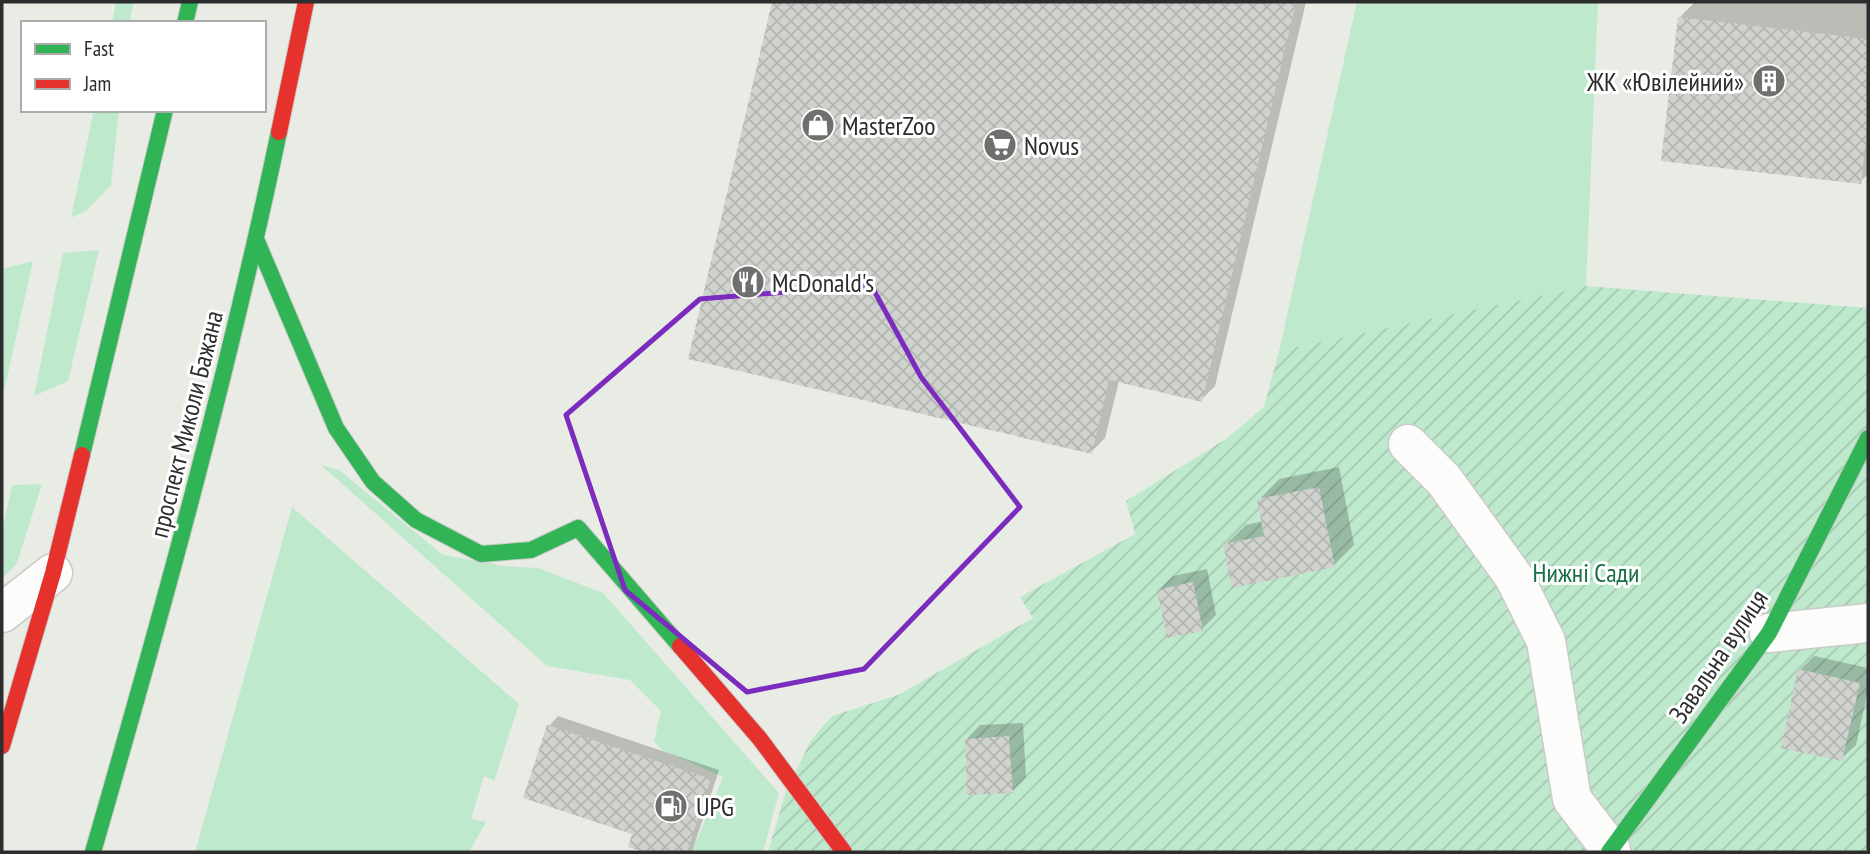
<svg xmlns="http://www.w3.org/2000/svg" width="1870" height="854" viewBox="0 0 1870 854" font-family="'PT Sans Narrow',sans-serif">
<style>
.grass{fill:#bee9cd}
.garden{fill:url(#garden-furrows)}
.shadow{fill:#0003}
.building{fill:url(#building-cross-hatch)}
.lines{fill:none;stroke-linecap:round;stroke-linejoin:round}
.street-casing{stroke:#cacac9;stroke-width:41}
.fast-casing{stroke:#cacac9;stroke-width:18}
.jam-casing{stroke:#cacac9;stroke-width:18}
.street{stroke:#fcfcfb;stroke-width:38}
.fast{stroke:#30b455;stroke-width:16}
.jam{stroke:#e5322d;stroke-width:16}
.marked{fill:none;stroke:#7b2cbf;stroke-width:5;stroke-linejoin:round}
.labels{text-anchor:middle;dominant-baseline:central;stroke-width:6;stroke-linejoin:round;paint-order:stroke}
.poi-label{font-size:26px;fill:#2d2d2d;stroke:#fff;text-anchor:start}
.street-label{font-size:26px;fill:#2d2d2d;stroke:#fff}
.park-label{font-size:26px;fill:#196e47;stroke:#fff}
</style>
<defs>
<pattern id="garden-furrows" width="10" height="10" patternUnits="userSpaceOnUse" patternTransform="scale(1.75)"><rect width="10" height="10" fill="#bee9cd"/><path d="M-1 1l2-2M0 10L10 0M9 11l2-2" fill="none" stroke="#a4c8b0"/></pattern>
<pattern id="building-cross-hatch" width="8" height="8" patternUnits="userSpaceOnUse" patternTransform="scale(1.75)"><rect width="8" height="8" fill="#d0d2cd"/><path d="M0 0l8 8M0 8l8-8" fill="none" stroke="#b3b5b0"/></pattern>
</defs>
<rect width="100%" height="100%" fill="#e9ece4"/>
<path class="grass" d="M 116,2 L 134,2 L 129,23 L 112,23 Z
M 1357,2 L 1598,2 L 1586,286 L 1279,351 Z
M 94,110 L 119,110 L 111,185 L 87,210 L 71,218 Z
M 99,250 L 68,381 L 34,396 L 63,253 Z
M 33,261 L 3,396 L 2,397 L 2,269 Z
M 321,465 L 339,470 L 443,555 L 505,566 L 538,568 L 603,593 L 779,793 L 763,852 L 692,852 L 723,777 L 662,750 L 654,741 L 661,711 L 630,680 L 547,666 Z
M 42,484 L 17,563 L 2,579 L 2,533 L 12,485 Z
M 292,507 L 519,704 L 494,781 L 484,776 L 471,819 L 486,822 L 469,852 L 195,852 Z"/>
<path class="garden" d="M 1586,286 L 1868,308 L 1868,852 L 768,852 L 785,794 L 811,740 L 832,716 L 898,695 L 1033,618 L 1020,597 L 1135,534 L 1126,501 L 1226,439 L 1264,407 L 1279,351 Z"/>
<path class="shadow" d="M 774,2 L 1306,2 L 1215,386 L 1201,400 L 1119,381 L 1105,438 L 1091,452 L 690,358 Z
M 1695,2 L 1868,2 L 1868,174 L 1860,182 L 1680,17 Z
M 1339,467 L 1354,545 L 1334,565 L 1225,545 L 1246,525 L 1263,521 L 1259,500 L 1279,479 Z
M 1207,569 L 1216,615 L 1202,629 L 1159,590 L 1173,576 Z
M 1814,656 L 1868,668 L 1868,691 L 1856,745 L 1841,759 L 1800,670 Z
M 558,716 L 719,770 L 692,852 L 649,852 L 630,846 L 634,832 L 549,726 Z
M 1023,723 L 1026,777 L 1012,791 L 966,740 L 980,725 Z"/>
<path class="building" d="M 772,2 L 1296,2 L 1202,402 L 1109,380 L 1092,454 L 688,359 Z
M 1678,17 L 1868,39 L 1868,122 L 1861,184 L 1661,161 Z
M 1319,487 L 1335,567 L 1232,588 L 1223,544 L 1264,536 L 1257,499 Z
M 1193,582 L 1203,631 L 1167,638 L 1157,590 Z
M 1798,669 L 1860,683 L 1842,761 L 1781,748 Z
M 547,725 L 711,779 L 687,852 L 644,852 L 628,847 L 632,834 L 523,798 Z
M 1009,736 L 1013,793 L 967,795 L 965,739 Z"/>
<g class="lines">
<defs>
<path id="street" d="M 1408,444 L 1444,480 L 1514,577 L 1546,641 L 1572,799 L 1611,850
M 2,613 L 53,573
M 1769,633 L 1868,623"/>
<path id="fast" d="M 185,23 L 190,2
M 256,239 L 336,428 L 373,482 L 416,520 L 481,554 L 531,550 L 578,528 L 680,646
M 82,455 L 165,110
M 93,852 C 162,613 228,375 279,132
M 1609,852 L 1769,633 L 1868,438"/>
<path id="jam" d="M 279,132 L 306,2
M 680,646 L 760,739 L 844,852
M 2,746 L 53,573 L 82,455"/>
</defs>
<use href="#street" class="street-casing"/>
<use href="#fast" class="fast-casing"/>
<use href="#jam" class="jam-casing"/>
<use href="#street" class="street"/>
<use href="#fast" class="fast"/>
<use href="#jam" class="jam"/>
</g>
<path class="marked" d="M 871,285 L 921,377 L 1020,507 L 864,669 L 747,692 L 625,590 L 566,415 L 700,299 Z"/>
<defs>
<symbol id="building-disc" viewBox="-11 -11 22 22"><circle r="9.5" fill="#6f706d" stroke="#fff"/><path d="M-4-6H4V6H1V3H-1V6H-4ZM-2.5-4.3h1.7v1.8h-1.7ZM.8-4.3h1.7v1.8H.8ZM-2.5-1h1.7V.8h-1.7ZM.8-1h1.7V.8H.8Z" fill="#fff"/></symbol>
<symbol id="shop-disc" viewBox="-11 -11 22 22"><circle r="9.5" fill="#6f706d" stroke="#fff"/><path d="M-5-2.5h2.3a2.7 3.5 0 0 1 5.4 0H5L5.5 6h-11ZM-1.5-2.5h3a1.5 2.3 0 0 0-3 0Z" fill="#fff"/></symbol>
<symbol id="supermarket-disc" viewBox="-11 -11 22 22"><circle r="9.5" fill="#6f706d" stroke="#fff"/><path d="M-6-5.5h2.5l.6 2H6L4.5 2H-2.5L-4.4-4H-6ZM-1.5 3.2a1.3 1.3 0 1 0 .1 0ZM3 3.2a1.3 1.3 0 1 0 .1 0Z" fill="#fff"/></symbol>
<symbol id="restaurant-disc" viewBox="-11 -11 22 22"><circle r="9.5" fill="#6f706d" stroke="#fff"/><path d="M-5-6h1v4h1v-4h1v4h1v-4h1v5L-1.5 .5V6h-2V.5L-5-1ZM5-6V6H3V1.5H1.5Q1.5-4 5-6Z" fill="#fff"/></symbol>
<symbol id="fuel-disc" viewBox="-11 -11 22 22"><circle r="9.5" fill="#6f706d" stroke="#fff"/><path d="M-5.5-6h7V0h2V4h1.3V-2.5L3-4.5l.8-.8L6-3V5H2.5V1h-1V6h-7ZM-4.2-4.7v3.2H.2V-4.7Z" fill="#fff"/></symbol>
</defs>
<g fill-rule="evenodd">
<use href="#building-disc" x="1750" y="62" width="38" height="38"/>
<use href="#shop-disc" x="799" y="106" width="38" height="38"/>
<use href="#supermarket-disc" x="981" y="126" width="38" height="38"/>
<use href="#restaurant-disc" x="729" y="263" width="38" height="38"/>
<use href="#fuel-disc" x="652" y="787" width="38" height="38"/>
</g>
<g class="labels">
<g class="poi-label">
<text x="1744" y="81" text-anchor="end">ЖК «Ювілейний»</text>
<text x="842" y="125">MasterZoo</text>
<text x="1024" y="145">Novus</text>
<text x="772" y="282">McDonald's</text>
<text x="696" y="806">UPG</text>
</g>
<g class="street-label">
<text transform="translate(186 424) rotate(-76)">проспект Миколи Бажана</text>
<text transform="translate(1718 656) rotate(-56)">Завальна вулиця</text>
</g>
<g class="park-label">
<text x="1586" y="572">Нижні Сади</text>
</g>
</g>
<rect width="1870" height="854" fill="none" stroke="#2d2d2d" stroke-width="7"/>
<rect x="21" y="21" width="245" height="91" fill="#ffffff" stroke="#ababab" stroke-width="2"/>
<rect x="35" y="44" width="35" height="10" fill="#30b455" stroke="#ababab" stroke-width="2"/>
<text x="84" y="56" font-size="21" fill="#2d2d2d">Fast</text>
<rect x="35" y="79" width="35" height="10" fill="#e5322d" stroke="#ababab" stroke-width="2"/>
<text x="84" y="91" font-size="21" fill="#2d2d2d">Jam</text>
</svg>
